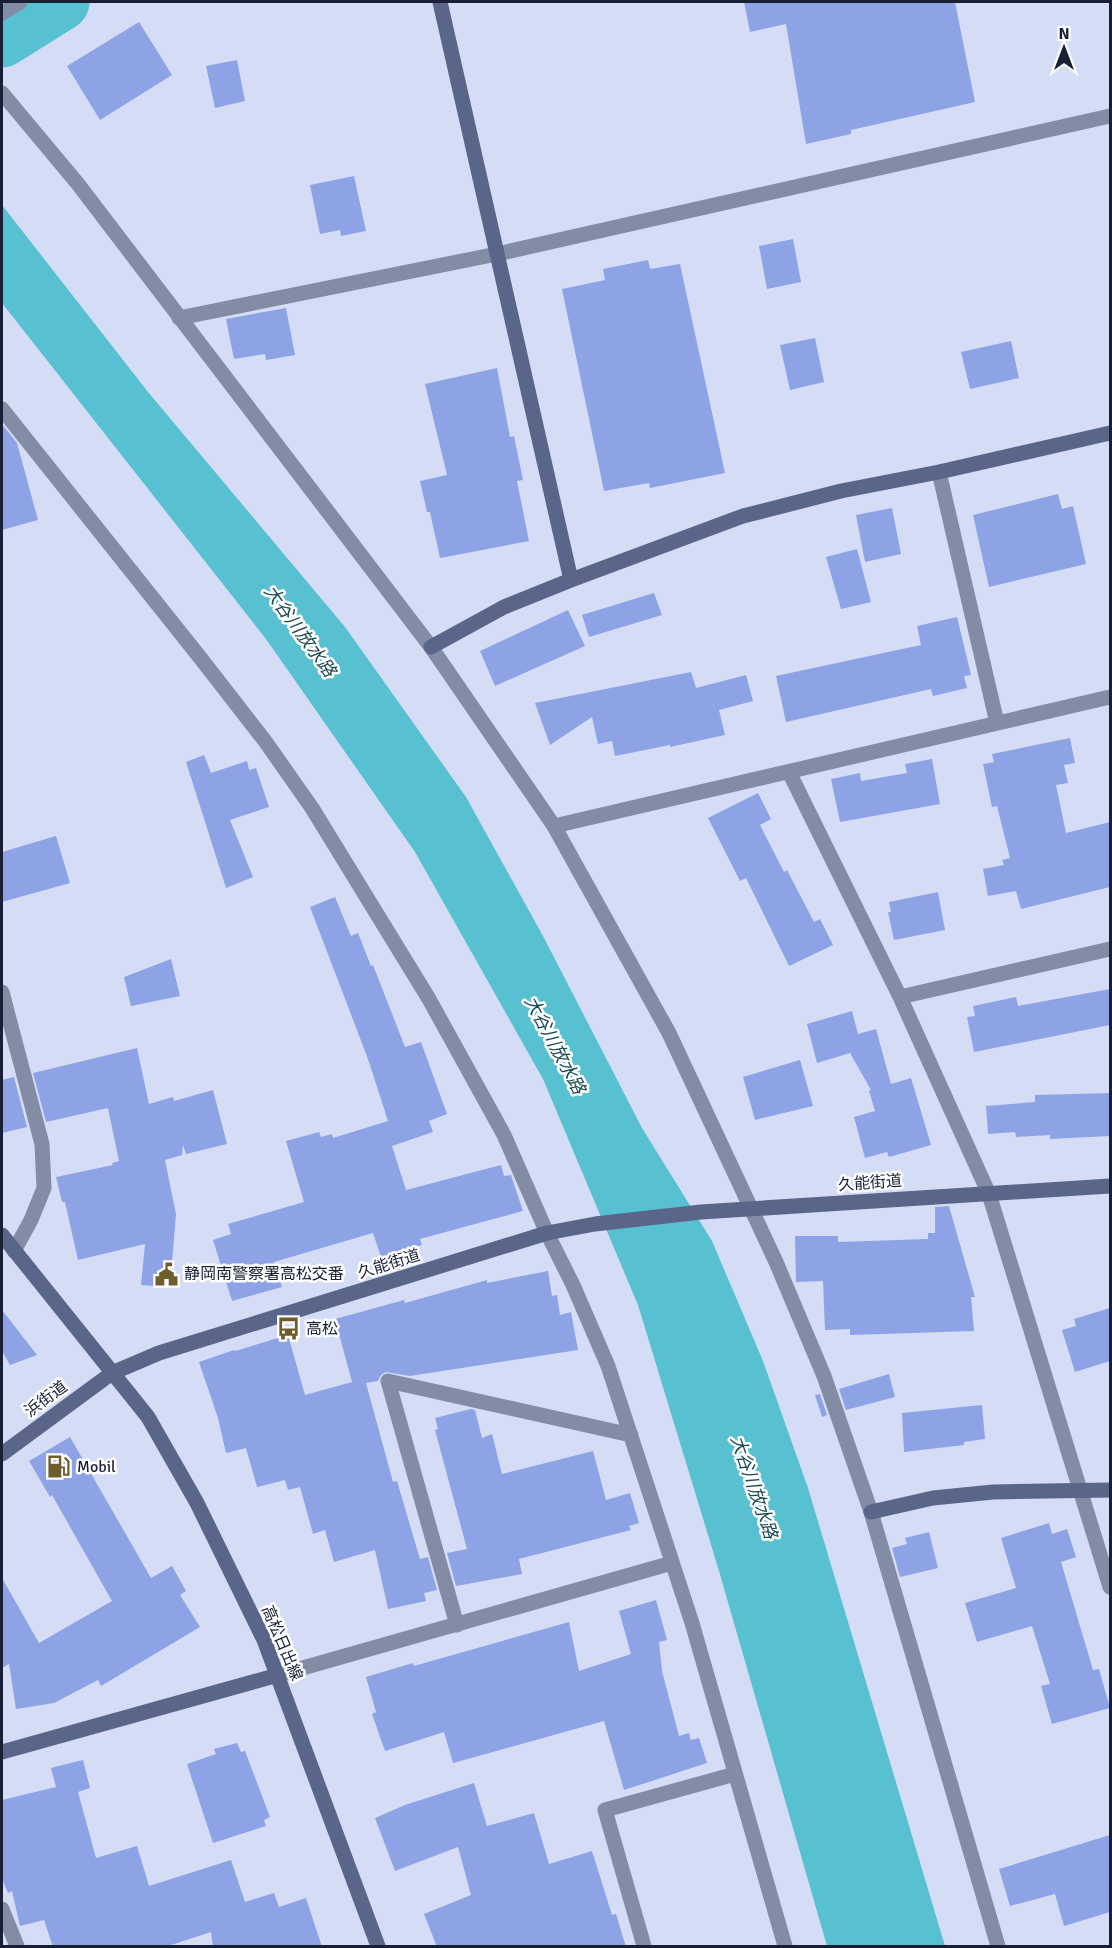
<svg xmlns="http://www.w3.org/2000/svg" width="1112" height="1948" viewBox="0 0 1112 1948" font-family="Signika,'Noto Sans JP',sans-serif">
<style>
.water{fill:#57c0d1}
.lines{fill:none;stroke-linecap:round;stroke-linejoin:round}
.river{stroke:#57c0d1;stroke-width:57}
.building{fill:#8ea3e5}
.street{stroke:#838ca5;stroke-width:15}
.secondary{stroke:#596589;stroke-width:15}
.labels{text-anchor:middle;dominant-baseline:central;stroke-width:5;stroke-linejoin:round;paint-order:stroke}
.street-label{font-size:16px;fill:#192036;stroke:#fefefe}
.poi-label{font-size:16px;fill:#192036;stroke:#fefefe;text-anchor:start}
.water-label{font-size:18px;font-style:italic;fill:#1b4a51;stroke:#fefefe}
</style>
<rect width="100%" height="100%" fill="#d4ddf5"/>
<path class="water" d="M 2,205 L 148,392 L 345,627 L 466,797 L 543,936 L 642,1128 L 712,1241 L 763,1361 L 808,1488 L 945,1946 L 827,1946 L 719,1571 L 638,1305 L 543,1079 L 415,852 L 266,639 L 2,303 Z"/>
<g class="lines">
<path class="river" d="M 2,39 L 61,2"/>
</g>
<path class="building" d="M 744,2 L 955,2 L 975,102 L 851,130 L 851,134 L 806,144 L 786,24 L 750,32 Z
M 139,22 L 172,75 L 100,120 L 67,66 Z
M 237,60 L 245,101 L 215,108 L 206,66 Z
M 354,176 L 366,231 L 341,236 L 340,230 L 320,234 L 310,185 Z
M 793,239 L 801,282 L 767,289 L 759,246 Z
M 648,260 L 650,269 L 680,264 L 725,473 L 650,488 L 649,483 L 604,491 L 562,289 L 605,280 L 603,269 Z
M 286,308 L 295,355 L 266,360 L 265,354 L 234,359 L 226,319 Z
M 815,338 L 824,382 L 790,390 L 780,345 Z
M 1011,341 L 1019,378 L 970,389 L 961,352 Z
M 497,368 L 510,437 L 514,436 L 523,480 L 517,481 L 529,541 L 440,558 L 430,512 L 427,512 L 420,481 L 447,475 L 425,384 Z
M 2,424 L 17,443 L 38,520 L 2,530 Z
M 1058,494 L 1062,509 L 1073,506 L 1086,564 L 989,587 L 973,515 Z
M 892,508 L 901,554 L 865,562 L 856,515 Z
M 857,549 L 871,602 L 841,609 L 826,557 Z
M 654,593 L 662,615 L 589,637 L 582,615 Z
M 568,610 L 585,646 L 495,686 L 480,651 Z
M 957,617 L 971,675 L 964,676 L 967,688 L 933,696 L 931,689 L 786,722 L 776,676 L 921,645 L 917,626 Z
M 691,672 L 696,688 L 746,675 L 753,701 L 719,710 L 725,735 L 670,747 L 670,745 L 615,756 L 612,741 L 598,744 L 592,717 L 550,745 L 535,703 Z
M 1070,738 L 1075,763 L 1064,765 L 1068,783 L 1056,785 L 1066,833 L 1110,822 L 1110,887 L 1021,909 L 1016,891 L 988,896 L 983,869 L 1004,865 L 1002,860 L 1010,858 L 997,806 L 992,807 L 983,764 L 994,762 L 992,754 Z
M 204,755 L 211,773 L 247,761 L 249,770 L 256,768 L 269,807 L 230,820 L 253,877 L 226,888 L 186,762 Z
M 932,759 L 940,804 L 840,822 L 831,779 L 860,773 L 861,781 L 907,773 L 905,764 Z
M 758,793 L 771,819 L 760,825 L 784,872 L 787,870 L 814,922 L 820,919 L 833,945 L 789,966 L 746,878 L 740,881 L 708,818 Z
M 56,836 L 70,883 L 2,902 L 2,852 Z
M 938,892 L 945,930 L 894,940 L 888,912 L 891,912 L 889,902 Z
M 335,897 L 351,936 L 358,933 L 371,966 L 373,965 L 405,1047 L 421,1042 L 447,1114 L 429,1121 L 433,1132 L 392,1146 L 406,1190 L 501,1165 L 504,1176 L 511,1175 L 523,1211 L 420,1239 L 422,1245 L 381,1257 L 373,1233 L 274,1262 L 282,1287 L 232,1301 L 213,1240 L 231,1234 L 228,1224 L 304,1202 L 286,1141 L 319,1132 L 321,1137 L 332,1134 L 333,1138 L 388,1121 L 368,1059 L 310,907 Z
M 171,959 L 180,996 L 131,1006 L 124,977 Z
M 1110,989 L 1110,1025 L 974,1052 L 967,1017 L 975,1016 L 973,1006 L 1016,997 L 1018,1006 Z
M 852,1011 L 858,1034 L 876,1029 L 891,1084 L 911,1078 L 931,1145 L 889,1157 L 887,1152 L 865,1158 L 854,1117 L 875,1111 L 869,1091 L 871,1090 L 850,1053 L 817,1063 L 807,1024 Z
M 137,1048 L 149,1104 L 173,1097 L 174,1101 L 213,1090 L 227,1144 L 186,1154 L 183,1145 L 182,1155 L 165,1160 L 176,1214 L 170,1287 L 141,1285 L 145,1244 L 78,1260 L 65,1202 L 62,1202 L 56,1177 L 113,1165 L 112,1163 L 119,1161 L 108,1108 L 46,1122 L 33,1073 Z
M 800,1060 L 813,1106 L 755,1120 L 743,1077 Z
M 14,1077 L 27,1127 L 2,1133 L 2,1080 Z
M 1110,1093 L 1110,1136 L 1050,1139 L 1050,1135 L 1016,1137 L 1015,1132 L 988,1134 L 986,1106 L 1035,1102 L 1035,1095 Z
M 949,1206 L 975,1297 L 971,1297 L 974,1331 L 850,1335 L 850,1329 L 825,1330 L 823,1281 L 796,1282 L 795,1236 L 838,1236 L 838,1242 L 928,1239 L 928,1233 L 935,1233 L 935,1207 Z
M 548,1271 L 552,1296 L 557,1295 L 560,1315 L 571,1312 L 578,1350 L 410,1376 L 386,1372 L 381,1375 L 378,1381 L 366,1383 L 393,1482 L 397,1481 L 420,1559 L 428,1557 L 437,1590 L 424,1593 L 426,1601 L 388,1609 L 375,1550 L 334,1562 L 325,1530 L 313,1534 L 300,1487 L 288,1490 L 285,1480 L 257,1487 L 246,1448 L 226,1453 L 218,1418 L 199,1362 L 234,1350 L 235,1351 L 288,1335 L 305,1395 L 352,1382 L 335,1319 L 404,1300 L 405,1303 L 487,1280 L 487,1283 Z
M 1110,1308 L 1110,1361 L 1075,1372 L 1062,1330 L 1076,1326 L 1074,1319 Z
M 2,1310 L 37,1355 L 10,1365 L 2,1351 Z
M 889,1374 L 895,1397 L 846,1410 L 839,1389 Z
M 820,1394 L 827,1415 L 822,1417 L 815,1395 Z
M 982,1405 L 985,1439 L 964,1442 L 964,1445 L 904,1452 L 902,1413 Z
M 471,1409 L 475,1410 L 482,1438 L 492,1434 L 502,1474 L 593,1451 L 606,1500 L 630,1493 L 639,1523 L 629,1526 L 631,1530 L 519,1559 L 522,1574 L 456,1586 L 447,1553 L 467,1549 L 435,1430 L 438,1429 L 435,1418 Z
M 70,1437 L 151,1578 L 172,1566 L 186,1591 L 180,1595 L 200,1627 L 101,1686 L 98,1680 L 54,1703 L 16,1709 L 9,1664 L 2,1668 L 2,1578 L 39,1643 L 112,1601 L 52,1495 L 50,1497 L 29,1461 Z
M 1049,1523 L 1052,1534 L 1067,1529 L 1076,1557 L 1061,1562 L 1093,1670 L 1099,1669 L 1110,1708 L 1052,1724 L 1041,1686 L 1050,1684 L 1032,1626 L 977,1642 L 965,1603 L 1016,1588 L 1001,1538 Z
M 929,1532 L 938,1568 L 900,1577 L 892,1548 L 907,1544 L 905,1538 Z
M 656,1600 L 667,1640 L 659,1642 L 662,1671 L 679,1736 L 689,1733 L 691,1740 L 699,1738 L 707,1763 L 624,1790 L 604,1721 L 453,1763 L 444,1732 L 385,1751 L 372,1714 L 376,1712 L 366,1677 L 413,1663 L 414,1666 L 569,1622 L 579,1671 L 631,1654 L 619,1611 Z
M 237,1743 L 241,1752 L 245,1751 L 270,1817 L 264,1820 L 266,1826 L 213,1843 L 187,1764 L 216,1754 L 214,1749 Z
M 83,1760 L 90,1788 L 78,1792 L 96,1858 L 137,1846 L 149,1886 L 231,1860 L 245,1902 L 274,1893 L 279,1907 L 306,1898 L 322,1947 L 213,1947 L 211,1932 L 165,1947 L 53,1947 L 44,1920 L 20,1926 L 12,1891 L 8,1893 L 2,1879 L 2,1800 L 56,1787 L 51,1768 Z
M 474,1783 L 487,1826 L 534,1813 L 549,1864 L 592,1851 L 612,1915 L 616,1914 L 626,1947 L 437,1947 L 424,1914 L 471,1895 L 458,1847 L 395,1871 L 375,1818 L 405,1805 Z
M 1110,1835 L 1110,1912 L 1064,1926 L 1055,1894 L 1010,1906 L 999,1869 Z"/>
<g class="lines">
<path class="street" d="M 2,13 L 20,2
M 2,93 L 78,184 L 431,647 L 554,826 L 669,1033 L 776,1262 L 824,1376 L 871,1512 L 998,1946
M 179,318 L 497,254 L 1110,116
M 2,409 L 202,660 L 265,741 L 312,808 L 429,999 L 504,1135 L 547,1233 L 573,1285 L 608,1366 L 692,1623 L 785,1946
M 939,472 L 997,723
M 789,772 L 900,997 L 989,1194 L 1110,1587
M 554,826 L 1110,697
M 2,992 L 42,1144 L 44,1188 L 31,1220 L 14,1251
M 900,997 L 1110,949
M 457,1625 L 388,1381 L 631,1435
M 278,1675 L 672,1563
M 2,1909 L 17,1946
M 644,1946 L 605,1810 L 735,1774"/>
<path class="secondary" d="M 440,2 L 571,580
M 431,647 L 504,607 L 571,580 L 743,516 L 841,491 L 939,472 L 1110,433
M 2,1235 L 148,1417 L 197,1503 L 264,1640 L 378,1946
M 2,1454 L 112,1373 L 159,1353 L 547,1233 L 595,1224 L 701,1212 L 1110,1186
M 871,1512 L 933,1498 L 993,1492 L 1110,1490
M 2,1752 L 278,1675"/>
</g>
<defs>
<symbol id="civic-bare" viewBox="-9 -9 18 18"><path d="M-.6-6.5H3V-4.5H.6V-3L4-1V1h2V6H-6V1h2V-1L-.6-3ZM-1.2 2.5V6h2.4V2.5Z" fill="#6e5c2a" stroke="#fefefe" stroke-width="2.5" paint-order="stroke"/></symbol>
<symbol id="bus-bare" viewBox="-9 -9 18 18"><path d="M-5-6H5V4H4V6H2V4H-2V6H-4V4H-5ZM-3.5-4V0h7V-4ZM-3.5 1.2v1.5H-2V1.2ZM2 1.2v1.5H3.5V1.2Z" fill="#6e5c2a" stroke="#fefefe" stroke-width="2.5" paint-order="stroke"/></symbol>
<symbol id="fuel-bare" viewBox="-9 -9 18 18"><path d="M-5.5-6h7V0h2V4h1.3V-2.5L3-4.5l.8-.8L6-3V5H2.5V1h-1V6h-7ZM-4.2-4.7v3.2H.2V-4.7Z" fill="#6e5c2a" stroke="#fefefe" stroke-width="2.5" paint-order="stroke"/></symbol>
</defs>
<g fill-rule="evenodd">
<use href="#civic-bare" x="150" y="1258" width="33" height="33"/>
<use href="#bus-bare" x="272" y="1312" width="33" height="33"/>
<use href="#fuel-bare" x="42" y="1450" width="33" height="33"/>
</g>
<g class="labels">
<g class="street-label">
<text transform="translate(870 1183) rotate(-4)">久能街道</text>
<text transform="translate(389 1264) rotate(-17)">久能街道</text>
<text transform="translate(46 1399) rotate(-37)">浜街道</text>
<text transform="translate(282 1643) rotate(67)">高松日出線</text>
</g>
<g class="poi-label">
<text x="184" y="1274">静岡南警察署高松交番</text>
<text x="306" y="1329">高松</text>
<text x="77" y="1467">Mobil</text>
</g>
<g class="water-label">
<text transform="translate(300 631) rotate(54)">大谷川放水路</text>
<text transform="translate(555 1045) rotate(62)">大谷川放水路</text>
<text transform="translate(754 1487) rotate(71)">大谷川放水路</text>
</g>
</g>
<rect width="1112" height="1948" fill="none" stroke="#192036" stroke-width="6"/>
<g transform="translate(1064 48)" stroke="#fefefe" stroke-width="4.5" paint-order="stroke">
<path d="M0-4.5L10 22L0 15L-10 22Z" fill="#192036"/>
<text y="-9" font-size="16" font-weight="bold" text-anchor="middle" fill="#192036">N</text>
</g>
</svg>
